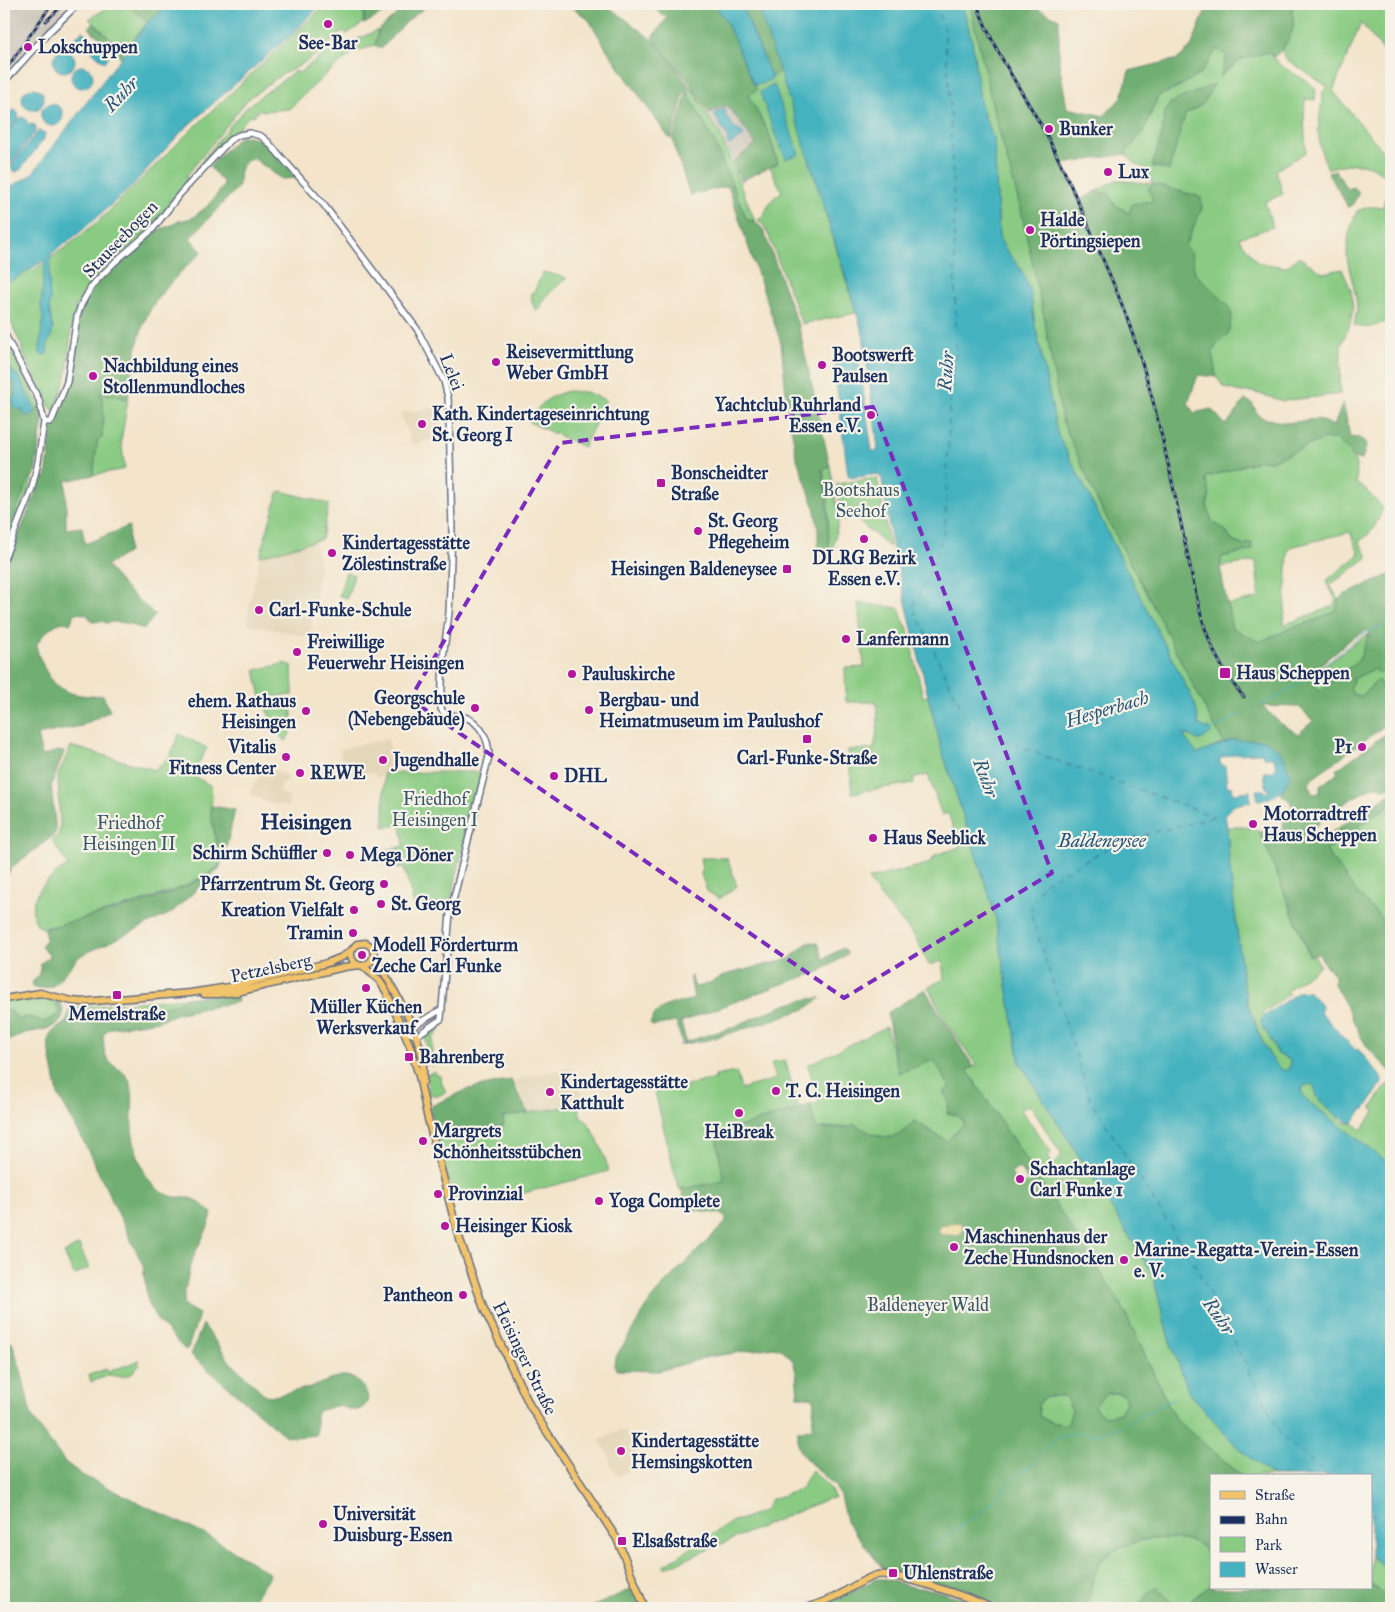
<svg xmlns="http://www.w3.org/2000/svg" width="1395" height="1612" viewBox="0 0 1395 1612" font-family="'IM FELL Great Primer',serif">
<style>
.built{fill:#e4d6b8}
.industrial{fill:#c9c3b8}
.green{fill:#8acb83;stroke:#527d70;fill-rule:evenodd}
.forest{fill:#6faf71;stroke:#456f68;fill-rule:evenodd}
.sand{fill:#eeda9e;stroke:#84847e}
.water{fill:#44b2bf;stroke:#30708e}
.lines{fill:none;stroke-linecap:round;stroke-linejoin:round}
.stream{stroke:#44b2bf;stroke-width:1}
.ferry{stroke:#27567b;stroke-width:1;stroke-dasharray:6 5;stroke-linecap:butt}
.minor-casing{stroke:#676e84;stroke-width:8}
.major-casing{stroke:#676e84;stroke-width:9}
.minor{stroke:#fff;stroke-width:5}
.major{stroke:#f1c36a;stroke-width:6}
.rail-casing{stroke:#1b2f5e;stroke-width:3}
.rail{stroke:#f7f3e8;stroke-width:1;stroke-dasharray:4;stroke-linecap:butt}
.marked{fill:none;stroke:#7b2cbf;stroke-width:4;stroke-dasharray:10 6;stroke-linejoin:round}
.poi-dot{fill:#b5179e;stroke:#f7f3e8;stroke-width:2}
.labels{text-anchor:middle;dominant-baseline:central;stroke-width:4.5;stroke-linejoin:round;paint-order:stroke}
.poi-label{font-size:18px;font-weight:bold;fill:#1b2f5e;stroke:#f7f3e8;text-anchor:start}
.street-label{font-size:18px;fill:#1b2f5e;stroke:#f7f3e8}
.park-label{font-size:18px;fill:#375667;stroke:#f7f3e8}
.water-label{font-size:19px;font-style:italic;fill:#27567b;stroke:#f7f3e8}
.district-label{font-size:22px;font-weight:bold;fill:#1b2f5e;stroke:#f7f3e8}
</style>
<rect width="100%" height="100%" fill="#f7f3e8"/>
<filter id="ink" filterUnits="userSpaceOnUse"><feTurbulence type="fractalNoise" baseFrequency=".02" numOctaves="2"/><feDisplacementMap in="SourceGraphic" scale="10" xChannelSelector="R" yChannelSelector="G"/><feConvolveMatrix kernelMatrix="1 2 1 2 8 2 1 2 1" color-interpolation-filters="sRGB"/></filter>
<filter id="wash" filterUnits="userSpaceOnUse"><feTurbulence type="fractalNoise" baseFrequency=".0096" numOctaves="4" result="noise"/><feDisplacementMap in="SourceGraphic" scale="20" xChannelSelector="R" yChannelSelector="G"/><feGaussianBlur stdDeviation="1.12" result="paint"/><feColorMatrix in="noise" values="0 0 0 0 0 0 0 0 0 0 0 0 0 0 0 0 0 1.4 0 .05"/><feComposite in="paint" operator="in"/></filter>
<g filter="url(#wash)">
<rect width="100%" height="100%" fill="#f3e4ca"/>
<path class="built" d="M 438,407 L 442,436 L 412,446 L 400,413 Z
M 314,541 L 320,562 L 310,637 L 248,624 L 248,613 L 260,556 Z
M 388,739 L 394,769 L 384,772 L 384,777 L 376,777 L 375,773 L 342,773 L 340,749 Z
M 265,765 L 288,777 L 279,790 L 280,792 L 290,798 L 288,807 L 266,802 L 249,793 Z
M 571,1067 L 585,1103 L 529,1112 L 514,1080 Z
M 621,1430 L 625,1431 L 643,1463 L 618,1476 L 609,1463 L 611,1461 L 600,1440 Z"/>
<path class="industrial" d="M 4,4 L 54,4 L 42,23 L 61,4 L 67,4 L 61,10 L 64,12 L 4,79 Z
M 727,105 L 756,144 L 733,162 L 709,113 Z"/>
<path class="green" d="M 110,4 L 127,4 L 148,22 L 124,51 L 89,19 L 107,8 Z
M 326,4 L 364,4 L 363,23 L 347,34 L 343,31 L 328,44 L 329,46 L 299,66 L 281,75 L 247,100 L 187,175 L 187,181 C 173,199 160,219 144,235 C 122,256 93,272 80,300 C 69,323 71,340 68,364 C 66,381 60,396 54,411 L 49,406 L 22,351 L 22,347 L 6,311 L 4,309 L 4,280 L 5,282 L 13,280 L 32,268 L 34,270 L 74,241 L 104,216 L 185,136 Z
M 748,4 L 789,4 L 809,159 L 856,313 L 802,324 L 767,231 L 762,223 L 758,220 C 769,213 765,201 782,192 L 770,167 L 778,163 L 768,132 L 748,95 L 756,90 L 754,85 C 763,84 770,81 776,74 ZM 760,92 L 799,154 L 786,158 L 775,134 Z
M 962,4 L 970,4 L 993,108 L 1021,210 L 1044,317 L 1062,420 L 1097,500 L 1146,592 L 1212,722 L 1224,743 L 1197,754 L 1182,735 C 1199,735 1195,748 1212,731 L 1199,725 L 1196,707 L 1192,698 L 1057,433 L 1038,338 C 1032,319 1034,299 1026,280 C 1020,264 1005,253 999,237 L 994,139 L 984,116 L 980,101 L 972,41 Z
M 1293,4 L 1391,4 L 1391,61 L 1361,23 L 1333,91 L 1391,161 L 1391,321 C 1376,323 1371,332 1354,325 C 1355,319 1357,312 1357,306 C 1356,293 1352,281 1349,268 C 1344,249 1349,229 1357,211 L 1368,207 L 1383,207 L 1389,181 C 1373,160 1351,161 1328,169 L 1321,151 L 1318,131 L 1323,91 L 1328,87 L 1286,59 L 1282,51 L 1293,27 L 1291,9 Z
M 378,30 L 375,45 L 353,53 L 324,76 L 289,109 L 263,111 L 260,109 L 255,115 L 249,116 C 232,137 211,156 193,176 L 196,169 L 228,128 L 249,105 L 295,71 L 299,73 C 321,53 352,42 378,30 Z
M 1217,49 L 1227,55 L 1221,76 L 1241,59 L 1269,52 L 1281,66 L 1310,83 L 1316,90 L 1315,100 L 1305,99 L 1304,117 L 1306,152 L 1276,170 L 1283,194 L 1265,202 L 1273,227 L 1239,238 L 1258,263 L 1286,267 L 1299,257 L 1323,273 L 1342,269 L 1351,290 L 1353,310 L 1350,324 L 1341,346 L 1340,394 L 1283,401 L 1253,392 L 1239,392 L 1224,387 L 1216,377 L 1212,351 L 1216,343 L 1228,335 L 1226,303 L 1195,274 L 1191,252 L 1184,246 L 1202,208 L 1153,201 L 1129,213 L 1115,205 L 1108,194 L 1095,192 L 1116,180 L 1153,184 L 1146,170 L 1136,164 L 1125,154 L 1144,130 L 1158,96 L 1173,90 L 1200,74 ZM 1203,104 L 1185,115 L 1169,170 L 1153,166 L 1162,134 L 1165,112 Z
M 691,87 L 720,135 L 755,221 L 747,220 L 715,144 L 687,92 Z
M 543,272 L 567,278 L 547,295 L 541,303 L 542,307 L 535,310 L 532,302 L 531,293 L 534,292 Z
M 4,336 L 12,350 L 40,408 L 43,421 L 30,487 L 4,555 Z
M 568,391 L 586,392 L 606,400 L 584,447 L 529,422 C 539,404 547,397 568,391 Z
M 101,393 L 128,399 L 121,441 L 125,469 L 93,475 L 98,437 L 102,437 C 103,422 105,408 101,393 Z
M 1336,438 C 1352,455 1359,458 1356,483 L 1362,486 L 1383,508 C 1378,521 1372,535 1359,541 L 1368,557 L 1330,585 L 1339,600 L 1336,610 L 1321,618 L 1289,629 L 1259,642 L 1231,628 L 1228,605 L 1259,598 L 1256,561 L 1220,567 L 1222,557 L 1252,550 L 1251,543 L 1243,545 L 1232,541 L 1225,530 L 1212,521 L 1207,505 L 1210,494 L 1205,478 L 1260,460 L 1271,461 L 1324,439 ZM 1350,532 L 1359,554 L 1326,581 L 1336,600 L 1333,606 L 1284,625 L 1288,552 L 1291,547 Z
M 830,466 L 839,519 L 832,552 L 829,551 L 828,500 L 823,469 Z
M 877,478 L 890,547 L 853,517 L 842,520 L 837,484 Z
M 281,491 L 329,504 L 322,539 L 260,556 L 278,493 Z
M 346,572 L 354,575 L 347,598 L 339,596 Z
M 858,603 L 899,608 L 905,626 L 907,626 L 923,697 L 928,696 L 941,747 L 995,914 L 1020,1063 L 1155,1277 L 1155,1283 L 1168,1336 L 1189,1392 L 1239,1449 L 1273,1476 L 1242,1476 L 1175,1419 L 1120,1302 L 967,1070 L 977,1066 L 948,1025 L 928,987 L 944,979 L 942,961 L 929,965 L 915,937 L 880,896 L 868,879 L 931,863 L 931,859 L 935,858 L 935,855 L 960,847 L 948,813 L 942,815 L 928,775 L 913,778 L 914,783 L 852,793 L 848,750 L 874,749 L 878,724 L 877,702 L 846,702 L 845,668 L 864,667 ZM 1030,1105 L 1060,1152 L 1061,1155 L 1058,1161 L 1053,1165 L 1047,1157 L 1051,1152 L 1021,1110 Z
M 1369,634 L 1359,660 L 1319,691 L 1309,677 L 1359,640 Z
M 1391,652 L 1391,689 L 1387,693 L 1378,680 L 1361,696 L 1353,694 L 1350,689 L 1353,679 L 1374,669 L 1389,666 L 1384,658 Z
M 287,663 L 288,665 L 292,665 L 293,695 L 261,697 L 255,670 Z
M 291,703 L 293,727 L 286,741 L 280,736 L 264,705 Z
M 179,734 L 207,748 L 192,775 L 211,786 L 212,794 L 211,816 L 221,863 L 208,874 L 183,887 L 137,903 L 59,925 L 43,928 L 38,926 C 21,899 48,879 68,865 L 52,840 L 58,835 L 60,828 L 58,775 L 71,746 L 155,770 L 170,756 Z
M 449,772 L 481,772 L 451,899 L 416,912 L 404,867 L 392,868 L 389,849 L 404,846 L 401,825 L 384,827 L 384,773 Z
M 1391,804 L 1391,934 L 1381,918 L 1353,888 L 1326,850 Z
M 1227,827 L 1250,827 L 1250,830 L 1257,830 L 1263,839 L 1309,956 L 1314,954 L 1320,966 L 1286,991 L 1289,994 L 1263,1013 L 1265,1016 L 1261,1021 L 1278,1054 L 1290,1060 L 1290,1067 L 1285,1071 C 1273,1067 1261,1038 1256,1027 L 1257,1026 L 1248,1005 L 1243,981 L 1229,860 Z
M 700,858 L 727,858 L 737,886 L 719,899 L 707,891 L 701,874 L 702,869 Z
M 34,997 L 59,1002 L 56,1005 L 59,1011 L 56,1016 L 44,1022 L 41,1022 L 36,1018 L 25,1017 L 19,1019 L 9,1010 L 4,1011 L 4,1002 Z
M 184,998 C 175,1010 140,1009 125,1010 L 124,1003 Z
M 101,1005 L 103,1018 L 67,1021 L 69,1010 L 72,1007 Z
M 438,1026 L 438,1033 L 433,1038 L 431,1059 L 434,1059 L 432,1067 L 425,1038 L 427,1034 Z
M 886,1027 L 899,1073 L 934,1059 L 950,1087 L 949,1102 L 956,1115 L 965,1122 L 947,1141 L 914,1121 C 893,1149 878,1134 851,1128 C 841,1125 827,1128 816,1129 L 810,1105 L 819,1103 L 808,1065 Z
M 785,1060 L 799,1109 L 729,1130 L 723,1135 L 716,1137 L 725,1181 L 680,1189 L 678,1187 L 655,1092 L 715,1079 L 715,1076 L 736,1072 L 741,1089 L 776,1079 L 771,1063 Z
M 434,1071 L 436,1075 L 440,1076 L 442,1084 L 446,1092 L 438,1096 L 429,1094 L 428,1090 L 427,1075 Z
M 1391,1082 L 1391,1165 L 1304,1098 L 1301,1091 L 1305,1085 L 1312,1084 C 1316,1088 1315,1090 1317,1095 C 1321,1104 1331,1110 1338,1116 C 1341,1123 1347,1123 1353,1123 L 1361,1130 L 1375,1111 L 1371,1108 L 1387,1085 Z
M 578,1105 L 581,1118 L 584,1118 C 596,1132 604,1154 609,1171 L 493,1201 L 480,1197 L 454,1201 L 437,1140 L 503,1126 L 502,1117 Z
M 79,1245 L 89,1268 L 74,1275 L 64,1253 Z
M 140,1360 L 138,1363 L 140,1365 L 131,1374 L 122,1377 L 110,1375 L 91,1382 L 89,1375 L 106,1369 L 108,1372 Z
M 1107,1393 L 1118,1393 L 1125,1395 L 1126,1403 L 1120,1413 C 1106,1416 1103,1419 1094,1406 Z
M 1045,1396 L 1065,1396 L 1072,1410 L 1068,1424 L 1053,1423 L 1040,1417 L 1038,1405 Z
M 812,1470 L 828,1486 L 835,1498 L 827,1499 L 665,1568 L 663,1566 L 733,1521 L 743,1519 L 765,1510 L 770,1500 L 801,1489 Z
M 1163,1538 L 1192,1541 L 1202,1546 L 1211,1562 L 1211,1586 L 1180,1608 L 1177,1608 L 1156,1587 L 1135,1608 L 1083,1608 C 1090,1600 1090,1589 1093,1579 C 1095,1574 1096,1568 1099,1564 C 1114,1544 1140,1540 1163,1538 Z
M 1371,1556 L 1391,1571 L 1391,1598 L 1371,1585 Z"/>
<path class="forest" d="M 127,4 L 161,4 L 161,12 L 148,22 Z
M 364,4 L 430,4 C 411,16 396,32 381,49 L 375,45 L 379,30 L 398,13 L 394,7 L 364,24 Z
M 568,4 L 604,4 L 620,15 L 651,39 L 666,55 L 690,87 L 686,90 L 683,96 L 671,139 L 669,138 L 607,50 L 589,20 Z
M 648,4 L 714,4 L 727,23 L 757,90 L 748,95 L 768,132 L 778,163 L 741,181 L 733,162 L 756,144 L 727,105 L 709,113 L 689,82 L 652,38 L 667,18 Z
M 741,4 L 757,4 L 761,12 L 780,70 L 772,78 Z
M 970,4 L 1028,4 L 1059,19 L 1059,63 L 1067,108 L 1104,116 L 1122,97 L 1129,71 L 1178,59 L 1191,47 L 1208,4 L 1293,4 C 1290,12 1295,19 1293,27 C 1292,37 1282,51 1274,57 L 1269,52 L 1241,59 L 1220,76 L 1227,56 L 1217,49 L 1200,74 L 1173,90 L 1158,96 L 1144,130 L 1125,154 L 1063,164 L 1079,201 L 1095,192 L 1109,194 L 1115,205 L 1129,213 L 1132,204 L 1153,201 L 1148,188 L 1154,184 L 1201,197 L 1202,208 L 1185,246 L 1191,252 L 1195,274 L 1226,303 L 1232,315 L 1228,335 C 1207,350 1213,354 1216,377 L 1198,375 L 1188,403 L 1194,413 L 1211,409 L 1226,425 L 1245,400 L 1252,403 L 1258,415 L 1263,418 L 1286,423 L 1318,419 L 1334,426 L 1343,402 L 1350,437 L 1359,438 L 1367,443 L 1362,460 L 1356,459 L 1336,439 L 1324,439 L 1271,461 L 1260,460 L 1205,478 L 1210,494 L 1207,506 L 1212,521 L 1225,530 L 1232,541 L 1243,545 L 1252,543 L 1252,550 L 1222,557 L 1220,567 L 1232,628 L 1259,642 L 1289,629 L 1321,618 L 1336,610 L 1339,600 L 1344,595 L 1391,574 L 1391,652 L 1384,658 L 1389,666 L 1380,674 L 1374,669 L 1353,679 L 1350,689 L 1353,694 L 1361,696 L 1378,680 L 1386,693 L 1391,689 L 1391,721 L 1312,778 L 1309,784 L 1312,794 L 1320,793 L 1320,786 L 1338,773 L 1336,770 L 1391,730 L 1391,787 L 1383,789 L 1380,786 L 1374,786 C 1357,796 1320,815 1311,833 L 1317,842 L 1391,793 L 1391,804 L 1326,850 L 1353,888 L 1381,918 L 1391,934 L 1391,1072 L 1367,1047 L 1360,1035 L 1348,1009 L 1333,982 L 1336,980 L 1330,968 L 1326,967 L 1319,953 L 1310,956 L 1263,839 L 1257,830 L 1271,832 L 1282,830 L 1285,817 L 1292,806 L 1290,801 L 1280,793 L 1289,779 L 1284,758 L 1233,740 L 1224,743 L 1212,722 L 1146,592 L 1097,500 L 1062,420 L 1044,317 L 1021,210 L 993,108 ZM 1367,630 L 1369,634 L 1359,660 L 1319,691 L 1308,675 L 1352,638 ZM 1262,706 L 1299,707 L 1313,721 L 1298,734 L 1280,723 Z
M 93,23 L 124,51 L 120,57 L 89,28 Z
M 1214,84 L 1203,104 L 1185,115 L 1169,170 L 1152,166 L 1162,134 L 1165,112 L 1170,103 Z
M 687,92 L 715,144 L 747,220 L 755,221 L 763,229 L 799,328 L 830,466 L 822,470 L 827,501 L 829,551 L 818,551 L 818,528 L 814,506 L 796,456 L 787,403 L 781,343 L 728,186 L 690,195 L 675,149 L 673,139 Z
M 248,136 C 268,138 285,164 299,178 L 282,179 L 253,158 C 239,163 239,173 239,186 L 190,238 L 202,252 C 183,270 159,291 147,316 C 135,341 133,372 128,399 L 101,393 C 105,408 103,422 102,438 L 98,438 L 93,475 L 66,481 L 66,529 L 82,527 L 85,544 L 129,526 L 128,552 L 106,566 L 126,589 L 155,615 L 144,629 C 128,624 122,620 106,623 L 102,621 L 93,622 L 86,614 L 75,613 L 70,624 C 58,617 43,634 37,644 C 36,650 39,656 42,663 C 54,692 73,698 103,695 L 110,711 L 81,726 L 37,735 L 42,756 L 58,751 L 64,752 L 51,786 L 56,831 L 53,836 L 12,867 L 4,882 L 4,572 L 38,487 L 42,466 L 42,477 L 46,478 L 52,429 L 55,426 L 62,409 L 70,383 L 77,328 L 80,315 L 90,292 L 99,281 L 115,266 L 138,247 L 155,231 L 172,225 L 179,221 L 192,218 L 209,205 L 224,185 L 223,182 L 209,166 L 235,141 L 240,137 Z
M 1335,170 L 1347,189 L 1354,187 L 1359,192 L 1352,206 L 1347,207 L 1346,203 L 1328,173 Z
M 4,378 L 7,382 L 13,383 L 16,385 L 14,388 L 17,392 L 13,397 L 23,411 L 35,413 L 35,409 L 41,407 L 43,416 L 35,473 L 31,479 L 29,479 L 5,537 L 8,540 L 4,554 L 4,432 L 5,423 L 4,416 Z
M 211,806 L 235,810 L 224,857 L 221,863 L 211,815 Z
M 221,864 L 219,869 L 171,913 L 80,956 L 53,986 L 45,988 L 38,988 L 33,986 L 32,983 L 39,974 L 41,963 L 48,958 L 49,955 L 41,947 L 46,939 L 44,929 C 63,924 81,919 100,914 C 136,904 194,890 221,864 Z
M 811,942 L 818,943 L 823,959 L 843,948 L 848,954 L 819,972 L 785,983 L 681,1022 L 686,1041 L 682,1042 L 676,1022 L 652,1026 L 650,1024 C 658,1002 674,1005 694,999 L 690,976 L 691,976 L 695,987 L 705,985 L 728,974 L 789,959 L 806,944 Z
M 925,989 L 947,1026 L 974,1067 L 967,1070 L 1120,1302 L 1175,1419 L 1242,1476 L 1211,1476 L 1211,1562 L 1202,1546 L 1192,1541 L 1163,1538 L 1140,1540 L 1117,1548 L 1098,1564 L 1093,1580 L 1088,1603 L 1083,1608 L 996,1608 L 985,1602 L 901,1573 L 884,1570 L 846,1521 L 840,1496 L 835,1486 L 807,1460 L 800,1451 L 798,1443 L 798,1430 L 812,1429 L 814,1398 L 798,1396 L 796,1372 L 793,1361 L 783,1350 L 774,1347 L 708,1357 L 659,1371 L 617,1370 L 614,1365 L 615,1358 L 653,1297 L 668,1280 L 726,1222 L 726,1218 L 720,1214 L 685,1208 L 683,1193 L 680,1189 L 724,1181 L 716,1137 L 723,1135 L 729,1130 L 810,1105 L 816,1129 L 849,1127 L 854,1124 C 877,1137 895,1147 914,1121 L 947,1141 L 965,1122 L 956,1115 L 947,1113 L 949,1102 L 943,1092 L 950,1087 L 934,1060 L 899,1073 L 894,1054 L 887,1013 ZM 1019,1168 L 1028,1181 L 1025,1184 L 1022,1182 L 1021,1183 L 1021,1186 L 1018,1188 L 1011,1173 ZM 1107,1393 L 1118,1393 L 1124,1395 L 1126,1403 L 1120,1413 C 1106,1416 1103,1419 1094,1406 ZM 1045,1396 L 1065,1396 L 1072,1410 L 1068,1424 L 1053,1423 L 1040,1417 L 1038,1405 Z
M 237,993 L 238,1002 L 179,1013 L 158,1021 L 111,1028 L 106,1031 L 103,1035 C 104,1042 103,1051 107,1058 C 112,1068 126,1070 130,1082 C 135,1097 131,1112 132,1127 C 133,1145 142,1175 155,1187 C 160,1191 168,1196 175,1197 C 180,1198 184,1197 190,1198 C 199,1201 205,1207 212,1213 C 209,1229 199,1243 193,1258 C 188,1273 185,1289 183,1305 L 199,1314 L 188,1348 L 185,1350 L 157,1320 L 151,1309 L 147,1298 L 143,1265 L 81,1136 L 58,1095 L 48,1043 L 50,1034 L 67,1021 L 102,1018 L 101,1005 L 124,1003 L 126,1010 C 140,1009 175,1010 184,998 Z
M 821,998 L 805,1009 L 769,1021 L 708,1040 L 679,1045 C 695,1038 712,1034 728,1029 C 756,1018 791,998 821,998 Z
M 56,1002 L 59,1002 C 62,1005 63,1008 63,1012 C 64,1030 37,1030 25,1033 C 18,1036 11,1040 4,1043 L 4,1011 L 9,1010 L 19,1019 L 29,1017 L 44,1022 L 56,1016 L 59,1011 L 56,1005 Z
M 511,1080 L 528,1113 L 503,1117 L 504,1125 L 437,1140 L 431,1113 L 430,1110 L 433,1105 L 469,1089 Z
M 203,1324 L 230,1362 L 265,1395 L 274,1396 L 308,1388 L 341,1376 C 345,1376 349,1376 352,1378 C 363,1383 375,1400 362,1408 C 353,1414 346,1406 336,1406 C 333,1406 329,1408 325,1409 C 320,1410 318,1411 316,1415 L 316,1435 L 295,1437 L 287,1436 L 283,1434 L 191,1355 Z
M 12,1342 L 22,1374 L 31,1415 L 35,1422 L 65,1462 L 82,1475 L 214,1539 L 270,1574 L 248,1608 L 4,1608 L 4,1347 Z
M 876,1579 L 885,1579 L 916,1588 L 926,1588 L 955,1596 L 987,1608 L 815,1608 L 826,1604 Z
M 1211,1585 L 1211,1588 L 1371,1588 L 1371,1585 L 1391,1598 L 1391,1608 L 1180,1608 Z
M 1156,1586 L 1177,1608 L 1135,1608 Z
M 635,1587 L 644,1608 L 590,1608 Z"/>
<path class="sand" d="M 959,1222 L 963,1226 L 963,1231 L 958,1236 L 940,1234 L 938,1230 L 939,1227 L 950,1223 Z"/>
<path class="water" d="M 161,4 L 322,4 L 293,33 L 183,130 L 129,189 L 79,233 L 51,254 L 49,277 L 50,301 L 49,307 L 53,328 L 51,338 L 48,343 L 47,354 L 42,355 L 40,353 L 40,350 L 42,322 L 43,320 L 41,305 L 45,260 L 13,280 L 5,282 L 4,280 L 4,191 L 32,174 L 148,22 L 161,12 Z
M 714,4 L 741,4 L 772,78 L 762,84 L 754,85 L 727,23 Z
M 757,4 L 962,4 L 972,41 L 980,101 L 984,116 L 994,139 L 999,237 C 1005,253 1020,264 1026,280 C 1034,299 1032,319 1038,338 L 1057,433 L 1192,698 L 1196,707 L 1199,725 L 1208,729 L 1210,729 L 1212,732 C 1192,749 1198,733 1183,735 L 1197,754 L 1233,740 L 1264,740 L 1279,750 L 1284,758 L 1290,775 C 1285,790 1275,799 1258,800 L 1256,790 L 1264,790 L 1265,793 L 1268,792 L 1268,788 L 1266,788 L 1264,772 L 1272,772 L 1276,768 L 1274,757 L 1263,757 L 1263,753 L 1236,754 L 1220,758 L 1220,764 L 1225,766 L 1227,785 L 1228,787 L 1232,786 L 1233,793 L 1250,791 L 1250,802 L 1234,805 L 1225,814 L 1227,827 L 1229,860 L 1243,981 L 1248,1005 L 1257,1027 L 1256,1028 C 1261,1039 1273,1067 1285,1071 L 1288,1069 L 1291,1064 L 1290,1060 L 1278,1054 L 1265,1029 L 1263,1029 L 1261,1020 L 1267,1014 L 1298,992 L 1308,991 L 1321,1004 L 1322,1009 L 1320,1011 L 1339,1033 L 1356,1050 L 1358,1049 L 1381,1077 L 1382,1082 L 1381,1085 L 1365,1109 L 1362,1110 L 1353,1123 C 1344,1122 1324,1107 1319,1099 C 1315,1094 1317,1089 1312,1084 L 1305,1085 L 1301,1091 L 1304,1098 L 1391,1165 L 1391,1571 L 1371,1556 L 1371,1476 L 1273,1476 L 1239,1449 L 1189,1392 L 1168,1336 L 1155,1283 L 1155,1277 L 1020,1063 L 995,914 L 941,747 L 928,696 L 892,544 L 882,479 L 877,474 L 851,478 L 848,475 L 835,372 L 836,349 L 838,349 L 843,357 L 858,356 L 872,451 L 877,451 L 878,448 L 863,334 L 815,177 Z
M 82,31 L 109,56 L 104,62 L 76,37 Z
M53 61a11 11 0 1 1 22 0a11 11 0 1 1-22 0Z
M71 77a11 11 0 1 1 22 0a11 11 0 1 1-22 0Z
M 774,85 L 799,154 L 786,159 L 775,134 L 760,92 Z
M22 99a11 11 0 1 1 22 0a11 11 0 1 1-22 0Z
M41 115a11 11 0 1 1 22 0a11 11 0 1 1-22 0Z
M 725,108 L 726,110 L 725,114 L 734,128 L 738,129 L 739,132 L 741,131 L 744,136 L 729,145 L 727,141 L 728,137 L 714,114 Z
M 15,110 L 18,113 L 19,117 L 4,137 L 4,120 L 11,111 Z
M 22,117 L 27,120 L 27,126 L 31,124 L 35,125 L 36,130 L 11,163 L 6,165 L 4,164 L 5,154 L 4,155 L 4,138 L 19,119 Z
M 39,131 L 45,133 L 44,139 L 20,170 L 16,172 L 13,171 L 11,168 L 12,164 L 36,133 Z
M 4,361 L 5,365 L 19,377 L 35,409 L 33,414 L 29,416 L 23,414 L 23,411 L 22,409 L 17,410 L 14,407 L 12,400 L 17,393 L 14,391 L 16,385 C 13,381 8,382 4,379 Z"/>
<g class="lines">
<path class="stream" d="M 4,326 L 15,346
M 1262,704 L 1279,696 L 1307,678 L 1363,634 L 1391,623
M 1211,730 L 1245,712
M 927,1548 C 949,1536 970,1521 989,1505 C 1004,1492 1014,1473 1033,1465 L 1036,1456 L 1058,1438 L 1074,1433 L 1096,1434 L 1121,1427 L 1136,1417 L 1157,1408 L 1174,1399"/>
<path class="ferry" d="M 935,4 L 944,28 L 949,84 L 954,217 L 956,354 L 950,395 L 945,528 L 932,569 L 913,606 L 969,725 L 1041,755 L 1214,816
M 1213,817 L 1121,841 L 1042,884 L 1030,911 L 1090,1099 L 1197,1269 L 1281,1435 L 1328,1476
M 1371,1513 L 1391,1531"/>
</g>
</g>
<g filter="url(#ink)">
<g class="lines">
<defs>
<path id="minor" d="M 4,82 L 48,33 L 78,4
M 4,333 L 39,400 L 44,422 L 38,462 L 32,488 L 4,559
M 44,422 L 50,422 L 52,420 L 67,382 L 77,317 L 81,305 L 90,289 L 96,281 L 116,261 L 152,230 L 180,194 L 230,140 L 239,135 L 250,133 L 261,136 L 267,141 L 324,205 L 417,329 L 444,381 L 448,398 L 449,415 L 452,531 L 449,613 L 443,658 L 441,709 L 445,714 C 451,716 458,715 465,717 C 481,723 489,740 489,756 L 450,913 L 441,1019 L 416,1036 L 404,1030
M 411,1029 L 412,1027 L 442,1009"/>
<path id="major" d="M 351,951 C 349,968 370,972 374,954
M 363,966 L 379,980 L 386,991 L 410,1046 L 419,1076 L 427,1115 L 457,1231 L 484,1309 L 530,1406 L 617,1539 L 645,1608
M 204,994 L 218,994 L 237,992 L 344,967 L 359,965
M 4,999 L 40,993 L 72,1001 L 82,1002 L 190,993 L 236,986 L 327,963 L 342,957 L 351,951 L 357,944 L 366,943 L 372,947 L 374,954 C 390,985 415,1022 422,1056 C 424,1065 423,1073 423,1082
M 807,1608 C 818,1604 829,1600 839,1595 C 851,1588 863,1579 877,1575 C 893,1571 974,1599 991,1608"/>
</defs>
<use href="#minor" class="minor-casing"/>
<use href="#major" class="major-casing"/>
<use href="#minor" class="minor"/>
<use href="#major" class="major"/>
<defs>
<path id="rail" d="M 977,4 C 993,51 1022,90 1046,134 C 1070,180 1090,230 1111,278 C 1156,381 1173,491 1197,599 C 1205,635 1219,670 1244,697
M 46,21 L 64,4
M 4,72 L 52,4"/>
</defs>
<use href="#rail" class="rail-casing"/>
<use href="#rail" class="rail"/>
</g>
</g>
<path class="marked" d="M 873,407 L 1052,873 L 844,998 L 410,699 L 560,443 Z"/>
<g class="poi-dot">
<circle cx="328" cy="24" r="5"/>
<circle cx="28" cy="47" r="5"/>
<circle cx="1049" cy="129" r="5"/>
<circle cx="1108" cy="172" r="5"/>
<circle cx="1030" cy="230" r="5"/>
<circle cx="496" cy="362" r="5"/>
<circle cx="822" cy="365" r="5"/>
<circle cx="93" cy="376" r="5"/>
<circle cx="871" cy="415" r="5"/>
<circle cx="422" cy="424" r="5"/>
<rect x="656" y="478" width="10" height="10" rx="2.5"/>
<circle cx="698" cy="531" r="5"/>
<circle cx="864" cy="539" r="5"/>
<circle cx="332" cy="553" r="5"/>
<rect x="782" y="564" width="10" height="10" rx="2.5"/>
<circle cx="259" cy="610" r="5"/>
<circle cx="846" cy="639" r="5"/>
<circle cx="297" cy="652" r="5"/>
<rect x="1219" y="667" width="12" height="12" rx="2.5"/>
<circle cx="572" cy="674" r="5"/>
<circle cx="475" cy="708" r="5"/>
<circle cx="589" cy="710" r="5"/>
<circle cx="306" cy="711" r="5"/>
<rect x="802" y="734" width="10" height="10" rx="2.5"/>
<circle cx="1362" cy="747" r="5"/>
<circle cx="286" cy="757" r="5"/>
<circle cx="383" cy="760" r="5"/>
<circle cx="300" cy="773" r="5"/>
<circle cx="554" cy="776" r="5"/>
<circle cx="1253" cy="824" r="5"/>
<circle cx="873" cy="838" r="5"/>
<circle cx="327" cy="853" r="5"/>
<circle cx="350" cy="855" r="5"/>
<circle cx="384" cy="884" r="5"/>
<circle cx="381" cy="904" r="5"/>
<circle cx="354" cy="910" r="5"/>
<circle cx="353" cy="933" r="5"/>
<circle cx="362" cy="955" r="5"/>
<circle cx="366" cy="988" r="5"/>
<rect x="112" y="990" width="10" height="10" rx="2.5"/>
<rect x="404" y="1052" width="10" height="10" rx="2.5"/>
<circle cx="776" cy="1091" r="5"/>
<circle cx="550" cy="1092" r="5"/>
<circle cx="739" cy="1113" r="5"/>
<circle cx="423" cy="1141" r="5"/>
<circle cx="1020" cy="1179" r="5"/>
<circle cx="438" cy="1194" r="5"/>
<circle cx="599" cy="1201" r="5"/>
<circle cx="445" cy="1226" r="5"/>
<circle cx="954" cy="1247" r="5"/>
<circle cx="1124" cy="1260" r="5"/>
<circle cx="463" cy="1295" r="5"/>
<circle cx="621" cy="1451" r="5"/>
<circle cx="323" cy="1524" r="5"/>
<rect x="617" y="1536" width="10" height="10" rx="2.5"/>
<rect x="888" y="1568" width="10" height="10" rx="2.5"/>
</g>
<g class="labels">
<g class="poi-label">
<text x="328" y="43" text-anchor="middle">See-Bar</text>
<text x="38" y="47">Lokschuppen</text>
<text x="1059" y="129">Bunker</text>
<text x="1118" y="172">Lux</text>
<text x="1040" y="220">Halde<tspan x="1040" dy="21">Pörtingsiepen</tspan></text>
<text x="506" y="352">Reisevermittlung<tspan x="506" dy="21">Weber GmbH</tspan></text>
<text x="832" y="355">Bootswerft<tspan x="832" dy="21">Paulsen</tspan></text>
<text x="103" y="366">Nachbildung eines<tspan x="103" dy="21">Stollenmundloches</tspan></text>
<text x="861" y="405" text-anchor="end">Yachtclub Ruhrland<tspan x="861" dy="21">Essen e.V.</tspan></text>
<text x="432" y="414">Kath. Kindertageseinrichtung<tspan x="432" dy="21">St. Georg I</tspan></text>
<text x="671" y="473">Bonscheidter<tspan x="671" dy="21">Straße</tspan></text>
<text x="708" y="521">St. Georg<tspan x="708" dy="21">Pflegeheim</tspan></text>
<text x="342" y="543">Kindertagesstätte<tspan x="342" dy="21">Zölestinstraße</tspan></text>
<text x="864" y="558" text-anchor="middle">DLRG Bezirk<tspan x="864" dy="21">Essen e.V.</tspan></text>
<text x="777" y="569" text-anchor="end">Heisingen Baldeneysee</text>
<text x="269" y="610">Carl-Funke-Schule</text>
<text x="856" y="639">Lanfermann</text>
<text x="307" y="642">Freiwillige<tspan x="307" dy="21">Feuerwehr Heisingen</tspan></text>
<text x="1236" y="673">Haus Scheppen</text>
<text x="582" y="674">Pauluskirche</text>
<text x="465" y="698" text-anchor="end">Georgschule<tspan x="465" dy="21">(Nebengebäude)</tspan></text>
<text x="599" y="700">Bergbau- und<tspan x="599" dy="21">Heimatmuseum im Paulushof</tspan></text>
<text x="296" y="701" text-anchor="end">ehem. Rathaus<tspan x="296" dy="21">Heisingen</tspan></text>
<text x="276" y="747" text-anchor="end">Vitalis<tspan x="276" dy="21">Fitness Center</tspan></text>
<text x="1352" y="747" text-anchor="end">P1</text>
<text x="807" y="758" text-anchor="middle">Carl-Funke-Straße</text>
<text x="393" y="760">Jugendhalle</text>
<text x="310" y="773">REWE</text>
<text x="564" y="776">DHL</text>
<text x="1263" y="814">Motorradtreff<tspan x="1263" dy="21">Haus Scheppen</tspan></text>
<text x="883" y="838">Haus Seeblick</text>
<text x="317" y="853" text-anchor="end">Schirm Schüffler</text>
<text x="360" y="855">Mega Döner</text>
<text x="374" y="884" text-anchor="end">Pfarrzentrum St. Georg</text>
<text x="391" y="904">St. Georg</text>
<text x="344" y="910" text-anchor="end">Kreation Vielfalt</text>
<text x="343" y="933" text-anchor="end">Tramin</text>
<text x="372" y="945">Modell Förderturm<tspan x="372" dy="21">Zeche Carl Funke</tspan></text>
<text x="366" y="1007" text-anchor="middle">Müller Küchen<tspan x="366" dy="21">Werksverkauf</tspan></text>
<text x="117" y="1014" text-anchor="middle">Memelstraße</text>
<text x="419" y="1057">Bahrenberg</text>
<text x="560" y="1082">Kindertagesstätte<tspan x="560" dy="21">Katthult</tspan></text>
<text x="786" y="1091">T. C. Heisingen</text>
<text x="433" y="1131">Margrets<tspan x="433" dy="21">Schönheitsstübchen</tspan></text>
<text x="739" y="1132" text-anchor="middle">HeiBreak</text>
<text x="1030" y="1169">Schachtanlage<tspan x="1030" dy="21">Carl Funke 1</tspan></text>
<text x="448" y="1194">Provinzial</text>
<text x="609" y="1201">Yoga Complete</text>
<text x="455" y="1226">Heisinger Kiosk</text>
<text x="964" y="1237">Maschinenhaus der<tspan x="964" dy="21">Zeche Hundsnocken</tspan></text>
<text x="1134" y="1250">Marine-Regatta-Verein-Essen<tspan x="1134" dy="21">e. V.</tspan></text>
<text x="453" y="1295" text-anchor="end">Pantheon</text>
<text x="631" y="1441">Kindertagesstätte<tspan x="631" dy="21">Hemsingskotten</tspan></text>
<text x="333" y="1514">Universität<tspan x="333" dy="21">Duisburg-Essen</tspan></text>
<text x="632" y="1541">Elsaßstraße</text>
<text x="903" y="1573">Uhlenstraße</text>
</g>
<g class="street-label">
<text transform="translate(120 239) rotate(-46)">Stauseebogen</text>
<text transform="translate(452 372) rotate(69)">Lelei</text>
<text transform="translate(271 968) rotate(-12)">Petzelsberg</text>
<text transform="translate(525 1358) rotate(64)">Heisinger Straße</text>
</g>
<g class="park-label">
<text x="861" y="490">Bootshaus<tspan x="861" dy="21">Seehof</tspan></text>
<text x="435" y="799">Friedhof<tspan x="435" dy="21">Heisingen I</tspan></text>
<text x="129" y="823">Friedhof<tspan x="129" dy="21">Heisingen II</tspan></text>
<text x="928" y="1305">Baldeneyer Wald</text>
</g>
<g class="water-label">
<text transform="translate(121 94) rotate(-46)">Ruhr</text>
<text transform="translate(946 371) rotate(-86)">Ruhr</text>
<text transform="translate(1107 709) rotate(-17)">Hesperbach</text>
<text transform="translate(986 778) rotate(70)">Ruhr</text>
<text x="1102" y="840">Baldeneysee</text>
<text transform="translate(1219 1316) rotate(55)">Ruhr</text>
</g>
<g class="district-label">
<text x="306" y="821">Heisingen</text>
</g>
</g>
<rect width="1395" height="1612" fill="none" stroke="#f7f3e8" stroke-width="20"/>
<rect x="1210" y="1474" width="162" height="115" fill="#f7f3e8" stroke="#9fa5b1"/>
<rect x="1220" y="1491" width="25" height="8" fill="#f1c36a" stroke="#9fa5b1"/>
<text x="1255" y="1500" font-size="15" fill="#1b2f5e">Straße</text>
<rect x="1220" y="1516" width="25" height="8" fill="#1b2f5e" stroke="#9fa5b1"/>
<text x="1255" y="1524" font-size="15" fill="#1b2f5e">Bahn</text>
<rect x="1220" y="1537" width="25" height="15" fill="#8acb83" stroke="#9fa5b1"/>
<text x="1255" y="1550" font-size="15" fill="#1b2f5e">Park</text>
<rect x="1220" y="1562" width="25" height="15" fill="#44b2bf" stroke="#9fa5b1"/>
<text x="1255" y="1574" font-size="15" fill="#1b2f5e">Wasser</text>
</svg>
